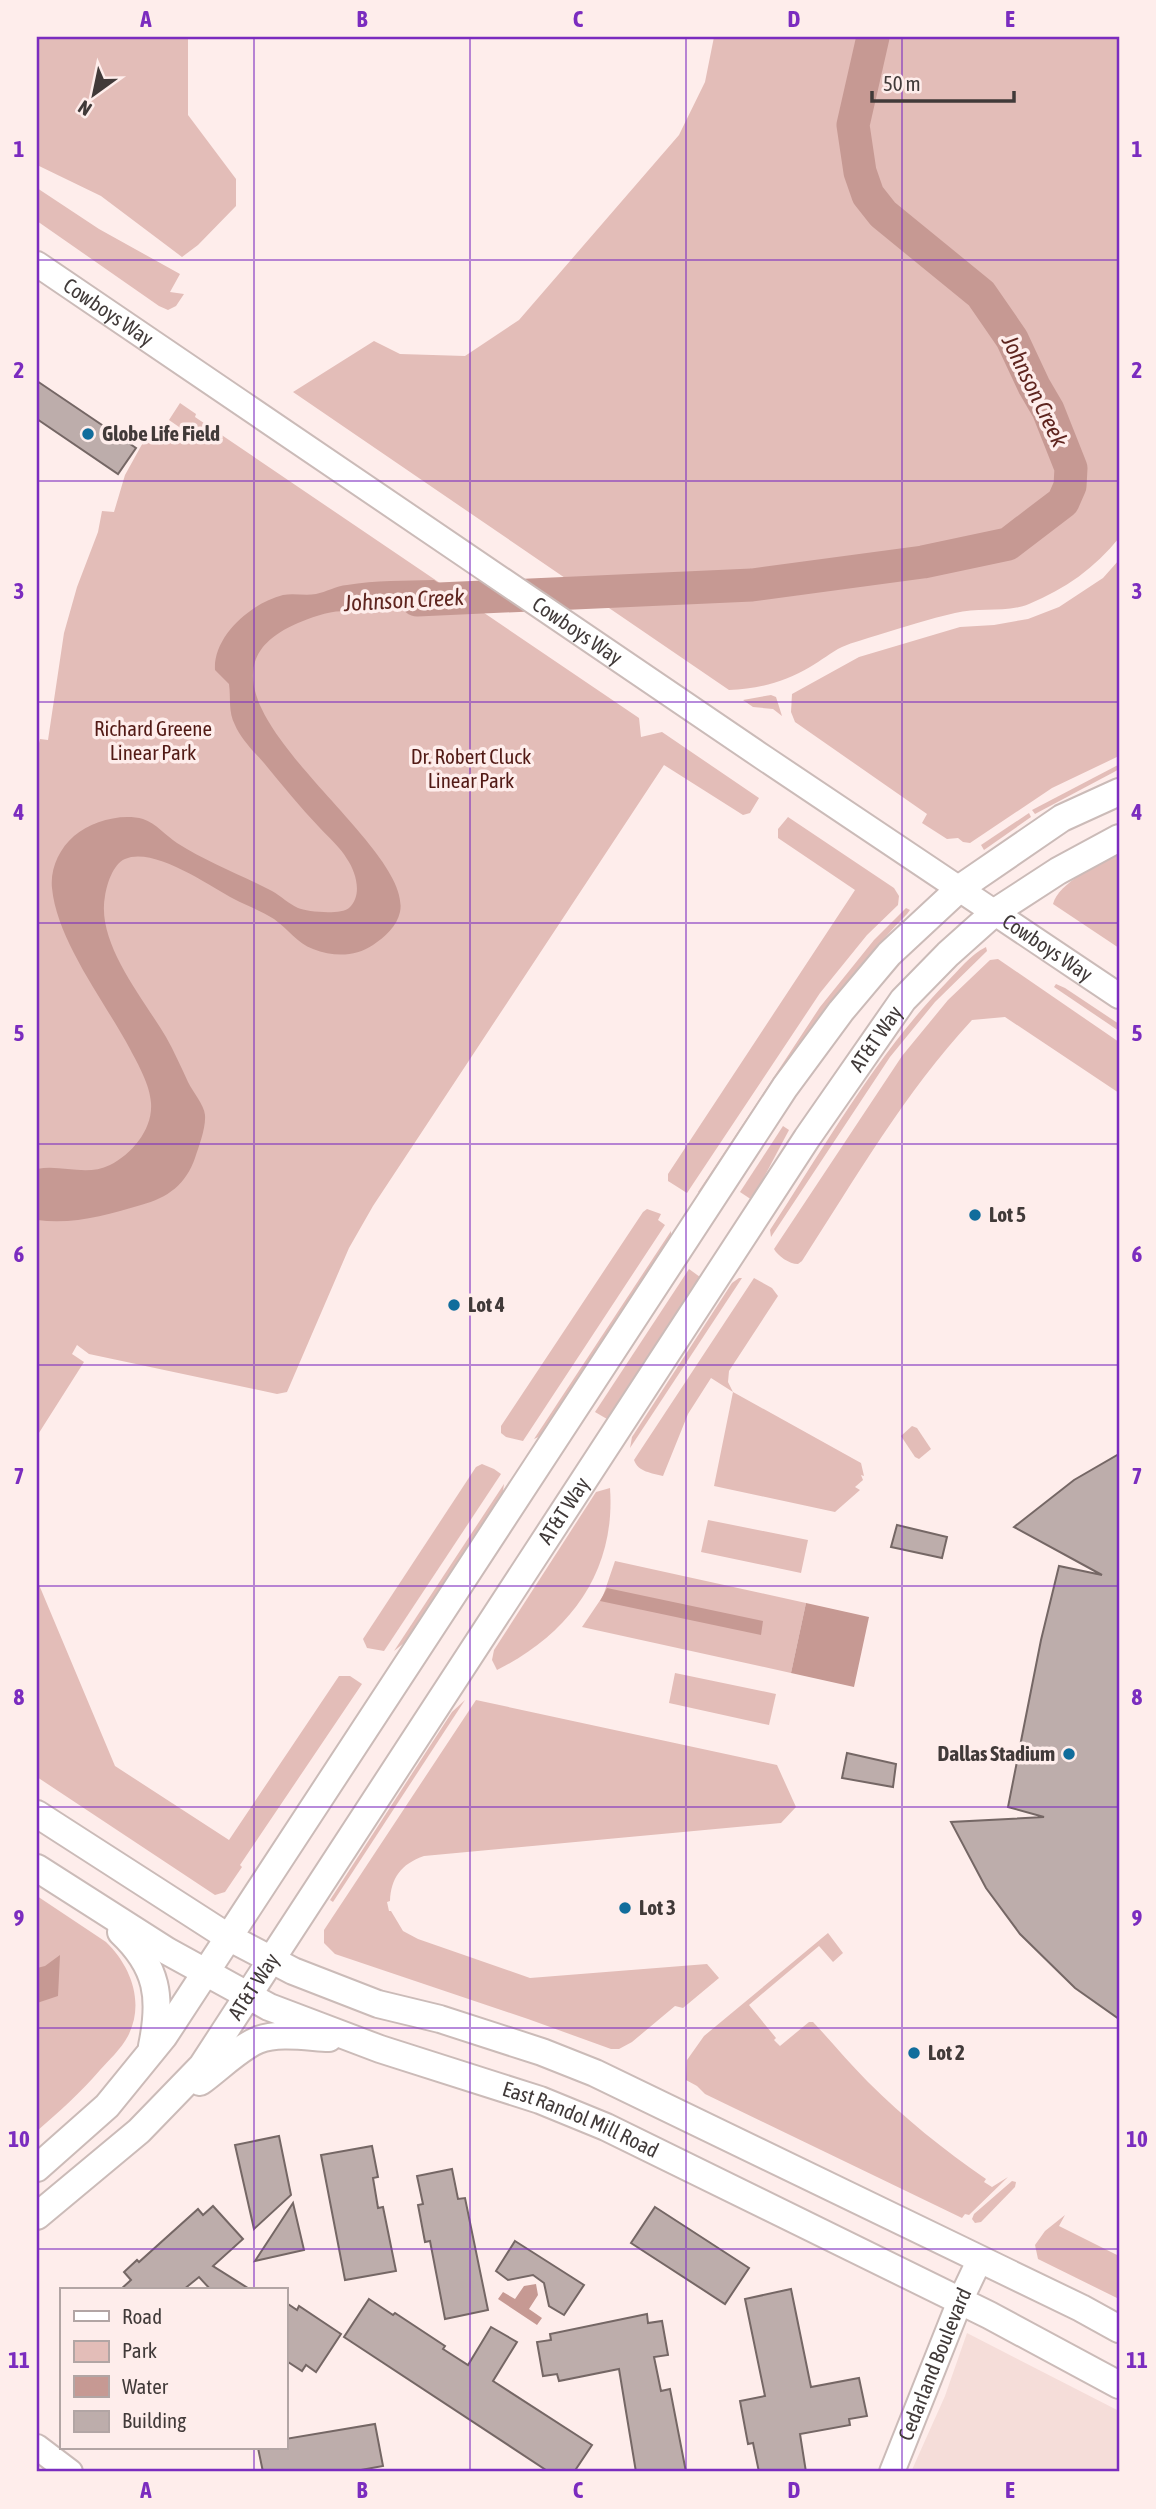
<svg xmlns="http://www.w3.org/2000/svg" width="1156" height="2509" font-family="'Asap Condensed',sans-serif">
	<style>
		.built { fill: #f5ddd9 }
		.green { fill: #e3bdb8 }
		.water { fill: #c69993 }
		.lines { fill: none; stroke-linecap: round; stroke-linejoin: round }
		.river { stroke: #c69993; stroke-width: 33 }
		.building { fill: #bdadab; stroke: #756765; stroke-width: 2 }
		.tertiary-casing { stroke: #cbbbb8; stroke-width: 28 }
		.secondary-casing { stroke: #cbbbb8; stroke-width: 30 }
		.tertiary { stroke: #fff; stroke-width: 24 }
		.secondary { stroke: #fff; stroke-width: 26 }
		.grid { fill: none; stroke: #7b2cbf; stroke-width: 2; stroke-opacity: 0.55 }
		.poi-dot { fill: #116d9c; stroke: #feedeb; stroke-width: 2.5 }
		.labels { text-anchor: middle; stroke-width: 7; stroke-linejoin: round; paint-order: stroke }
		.street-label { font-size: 21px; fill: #413a39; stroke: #feedeb }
		.poi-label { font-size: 21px; font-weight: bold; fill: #413a39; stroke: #feedeb; text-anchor: start }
		.park-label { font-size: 21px; fill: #521a15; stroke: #feedeb }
		.water-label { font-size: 23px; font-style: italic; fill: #5f251f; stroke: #feedeb }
		.neatline { fill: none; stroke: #7b2cbf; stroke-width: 2.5 }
		.grid-label { font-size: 23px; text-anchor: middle; font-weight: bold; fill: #7b2cbf }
	</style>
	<rect width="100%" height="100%" fill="#feedeb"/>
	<path class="built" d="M967,2333L1119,2411V2472H911L945,2396Z"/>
	<g class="green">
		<path d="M37,37H188V115L236,179V206L198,245L182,257L101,196L37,165Z"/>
		<path d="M714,37H1119V538C1095,568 1065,589 1029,604C1007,613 979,607 955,613C929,619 904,627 878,635C866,639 853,642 842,647C831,652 821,661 810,667C785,682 758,689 729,690L293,392L374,341L400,354L465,356L519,320L679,135L705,82Z"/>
		<path d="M37,188L99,229L180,274L170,292L184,294L176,306L168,310L159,306L37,221Z"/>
		<path d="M180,403L196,414L195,417L639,718L641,737L662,732L759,798L750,813L743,815L664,765L373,1206L349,1248L287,1392L277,1394L89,1354L77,1345L72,1354L84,1362L37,1436V751L40,739L48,740L64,633L77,587L98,532L102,511L114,512L125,475L151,428L173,443L182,429L169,420Z"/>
		<path d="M1119,560V756L1052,788L970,843L963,842L958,838L947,839L922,823L927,814L795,722L791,712L792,694L859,657L960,627L994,625L1028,619L1059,607L1103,578Z"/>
		<path d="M771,695L776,697L782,716L773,709L753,707L743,700Z"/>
		<path d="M1118,765L1119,769L1114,772L1035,814L1032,810Z"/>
		<path d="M1029,813L1031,817L984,850L981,845Z"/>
		<path d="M788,817L894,888L899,896L898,905L867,935L820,993L687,1193L668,1181V1174L855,890L778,838V829Z"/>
		<path d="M1119,854V948L1053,904C1058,883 1100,863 1119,854Z"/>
		<path d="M906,908L910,910L907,914C826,997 766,1096 702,1192H698L820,1007L874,940Z"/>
		<path d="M986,947L987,951L935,1002L890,1057L771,1237L770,1230C825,1146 876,1055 946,983C958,971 970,955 986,947Z"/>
		<path d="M998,959L1119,1042V1093L1005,1017L972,1020C905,1092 855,1179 802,1261L798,1264C789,1264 778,1256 774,1249L902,1056L948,1000L990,960Z"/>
		<path d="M1056,984L1065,988L1119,1024V1031L1054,987Z"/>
		<path d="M783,1126L789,1130L752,1200L740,1192Z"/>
		<path d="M647,1209L661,1214L658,1220L665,1225L523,1441L506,1437L501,1433V1426L643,1212Z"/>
		<path d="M671,1231V1238L543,1435L534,1439Z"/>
		<path d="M689,1269L700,1277L607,1419L595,1412Z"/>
		<path d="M739,1278H742L630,1448L632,1437L732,1283Z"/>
		<path d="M754,1278L772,1288L778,1296L729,1371L728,1382L733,1392L861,1463L864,1476L861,1475L863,1480L855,1487L860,1490L835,1512L714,1486L733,1392L711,1378L688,1414L663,1476C652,1473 638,1472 634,1460Z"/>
		<path d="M912,1426L917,1428L931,1449L919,1459L915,1457L901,1436Z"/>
		<path d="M482,1464L494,1469L501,1474L384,1651L367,1648L363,1639L476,1467Z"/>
		<path d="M504,1484L502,1498L409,1639L394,1651Z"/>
		<path d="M610,1488C616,1572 569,1634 497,1670L492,1660L494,1650L596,1492Z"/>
		<path d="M708,1520L808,1540L801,1573L701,1552Z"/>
		<path d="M615,1561L806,1603L791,1673L582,1627L603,1596Z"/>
		<path d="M37,1580L115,1766L229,1840L339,1676H350L362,1684L240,1865L242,1867L225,1892L215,1895L37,1777Z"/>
		<path d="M675,1673L776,1694L769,1725L669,1703Z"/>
		<path d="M465,1700L333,1902L330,1900L452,1712Z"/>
		<path d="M476,1700L777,1765L796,1807L781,1823L424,1856C401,1864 391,1878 390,1901L387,1902L389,1911H391L403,1931L418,1939L530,1978L707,1964L719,1978L683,2008L675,2006L632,2042L619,2049H611L528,2019L335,1954L324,1943V1930Z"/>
		<path d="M37,1896L106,1942C131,1966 145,2003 128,2036C121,2049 109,2060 100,2070C81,2092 59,2112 37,2131Z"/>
		<path d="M828,1933L843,1953L833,1962L819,1946L749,2005L776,2038L774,2040L780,2046L809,2022H813C832,2042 849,2063 868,2082C904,2118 944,2150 986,2179L984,2182L992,2187L1008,2177L969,2215L965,2214L962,2218L705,2094L697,2086L686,2080L687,2060L704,2036Z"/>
		<path d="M1012,2181L1016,2182L1015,2187L981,2222L975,2223L972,2219L974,2214Z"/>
		<path d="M1065,2215L1059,2226L1119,2256V2299L1038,2259L1035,2245L1045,2231Z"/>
	</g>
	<g class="water">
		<path d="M434,580L470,604L352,613C338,607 312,617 298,623C150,686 415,838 400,912C397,926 385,937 373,945C355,957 334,957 313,949C297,943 288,929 274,919C262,911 247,906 234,899C210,886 153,846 125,859C113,864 107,884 105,896C96,943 143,998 166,1037C174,1051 181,1067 188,1082C193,1092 204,1105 205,1115C206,1128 199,1146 195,1158C186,1184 168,1198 141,1205C107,1215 73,1225 37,1220V1169C61,1164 86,1177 110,1165C132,1154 153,1129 151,1103C150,1085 138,1064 130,1049C105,1002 57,941 52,888C50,869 59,849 74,836C91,822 120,813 143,819C156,823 166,836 177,843C207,862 241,875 272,891C281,896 289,904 298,908C307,912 341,915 349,908C363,895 356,872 347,859C340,847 328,837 319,827C300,807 282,785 264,763C254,752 241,739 235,725C228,712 231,698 229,684L215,670C213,636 251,603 283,595C294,593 305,596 316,594C326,592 336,586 347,585C375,580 406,581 434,580Z"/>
		<path d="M607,1588L763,1621L761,1635L600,1601Z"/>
		<path d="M806,1603L869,1617L854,1687L791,1673Z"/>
		<path d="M60,1955L58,1996L37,2003V1968L45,1966Z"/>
		<path d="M536,2284L538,2295L529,2309L542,2318L537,2325L498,2299L503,2292L515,2299L524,2286Z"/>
	</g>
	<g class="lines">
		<path class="river" d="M417,600L752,585L923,562L1008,544L1063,502L1070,486L1071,468L1048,410L1034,386L1012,339L981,294L883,214L868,195L860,172L853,125L873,37"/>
	</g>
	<g class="building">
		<path d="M37,381L136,448L118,474L37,419Z"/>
		<path d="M1119,1454V2019L1075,1988L1020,1934L986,1888L951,1822L1044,1817L1008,1807L1041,1640L1059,1566L1102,1575L1014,1527L1074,1480Z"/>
		<path d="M897,1525L947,1537L942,1558L891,1547Z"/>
		<path d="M847,1753L896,1764L893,1787L842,1778Z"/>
		<path d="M279,2136L291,2195L254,2229L235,2145Z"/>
		<path d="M372,2146L378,2177L373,2178L378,2208L383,2207L396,2271L345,2280L321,2155Z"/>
		<path d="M452,2169L458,2199L465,2198L488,2310L445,2319L430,2241L425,2242L418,2205L423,2204L417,2176Z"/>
		<path d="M293,2203L304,2250L255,2261Z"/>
		<path d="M213,2206L243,2239L213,2266L251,2290H211L199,2277L183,2290H120L131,2280L124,2272L137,2260L139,2262L198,2209L203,2215Z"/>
		<path d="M655,2207L749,2268L725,2304L631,2243Z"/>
		<path d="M515,2241L584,2285L564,2315L549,2306L544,2283L533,2275L508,2280L496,2271Z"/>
		<path d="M791,2289L811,2387L859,2378L867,2416L849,2419L850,2425L800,2434L806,2472H759L753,2443L748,2444L740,2401L765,2396L745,2299Z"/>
		<path d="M369,2299L393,2315L395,2313L445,2346L443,2349L468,2365L491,2327L517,2342L493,2381L592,2445L574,2472H549L344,2337Z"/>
		<path d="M285,2302L297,2310L299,2306L341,2334L316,2372L306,2365L302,2371L285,2360Z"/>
		<path d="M647,2314L648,2323L662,2321L668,2355L654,2357L661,2391L670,2389L686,2472H636L619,2369L559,2381L557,2374L543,2376L537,2342L551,2340L550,2334Z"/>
		<path d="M375,2424L383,2466L350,2472H263L258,2448H285V2439Z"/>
	</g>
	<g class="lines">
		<defs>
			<g id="tertiary">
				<path id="s1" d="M37,264L764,758L1119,996"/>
				<path d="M37,2447L70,2472"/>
				<path id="s2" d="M892,2472L960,2301L980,2259"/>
			</g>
			<g id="secondary">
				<path d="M37,1814L228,1937L293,1971L378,2004L440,2019L542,2052L595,2073L1081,2308L1119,2329"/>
				<path id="s3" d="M37,1868L167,1951L269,2007L380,2049L540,2100L606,2127L989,2315L1119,2385"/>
				<path d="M121,1932C158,1967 162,1998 152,2046"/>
				<path d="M200,2082C217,2070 240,2047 258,2040C278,2032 307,2037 329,2038"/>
				<path d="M37,2168L107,2106L164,2036L785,1087L841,1011L889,954L960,888L1062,818L1119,792"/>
				<path id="s4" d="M37,2216L139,2131L202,2066L807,1138L903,1000L948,954L995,912L1058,871L1119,838"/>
			</g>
		</defs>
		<use href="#tertiary" class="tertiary-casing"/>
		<use href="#secondary" class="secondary-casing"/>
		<use href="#tertiary" class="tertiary"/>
		<use href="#secondary" class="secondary"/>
	</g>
	<path class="grid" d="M254,37V2290M470,37V2472M686,37V2472M902,37V2472M37,260H1119M37,481H1119M37,702H1119M37,923H1119M37,1144H1119M37,1365H1119M37,1586H1119M37,1807H1119M37,2028H1119M37,2249H1119M254,2448V2472"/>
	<g class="poi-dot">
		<circle cx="88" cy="434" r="7"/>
		<circle cx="975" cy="1215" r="7"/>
		<circle cx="454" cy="1305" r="7"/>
		<circle cx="1069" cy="1754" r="7"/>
		<circle cx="625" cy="1908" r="7"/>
		<circle cx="914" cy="2053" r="7"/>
	</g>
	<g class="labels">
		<g class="street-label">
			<text dy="7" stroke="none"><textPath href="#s1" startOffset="86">Cowboys Way</textPath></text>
			<text dy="7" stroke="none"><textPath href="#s1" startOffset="653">Cowboys Way</textPath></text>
			<text dy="7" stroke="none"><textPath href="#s1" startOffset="1220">Cowboys Way</textPath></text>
			<text dy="7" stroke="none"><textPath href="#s4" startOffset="1452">AT&amp;T Way</textPath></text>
			<text dy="7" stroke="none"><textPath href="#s4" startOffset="886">AT&amp;T Way</textPath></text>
			<text dy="7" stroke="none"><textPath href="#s4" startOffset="318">AT&amp;T Way</textPath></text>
			<text dy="7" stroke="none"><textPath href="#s3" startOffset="602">East Randol Mill Road</textPath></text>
			<text dy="7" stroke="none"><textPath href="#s2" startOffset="116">Cedarland Boulevard</textPath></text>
		</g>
		<g class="poi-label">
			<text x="102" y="441">Globe Life Field</text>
			<text x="989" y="1222">Lot 5</text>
			<text x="468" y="1312">Lot 4</text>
			<text x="1055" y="1761" text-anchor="end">Dallas Stadium</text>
			<text x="639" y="1915">Lot 3</text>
			<text x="928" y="2060">Lot 2</text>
		</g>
		<g class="park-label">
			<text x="153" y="736">Richard Greene<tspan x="153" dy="24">Linear Park</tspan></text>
			<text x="471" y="764">Dr. Robert Cluck<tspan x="471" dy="24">Linear Park</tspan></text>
		</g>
		<g class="water-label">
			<text transform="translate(1035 391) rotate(64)" y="8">Johnson Creek</text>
			<text transform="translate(404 600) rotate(-3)" y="8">Johnson Creek</text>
		</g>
	</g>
	<rect width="1156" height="2509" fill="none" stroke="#feedeb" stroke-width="77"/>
	<rect x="60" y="2288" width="228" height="161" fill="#feedeb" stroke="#b2a5a4" stroke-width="2"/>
	<rect x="74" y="2311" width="35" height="10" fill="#ffffff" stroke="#b2a5a4" stroke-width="2"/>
	<text x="122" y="2324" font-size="21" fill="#413a39">Road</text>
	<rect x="74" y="2341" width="35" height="21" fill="#e3bdb8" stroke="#b2a5a4" stroke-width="2"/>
	<text x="122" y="2358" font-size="21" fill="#413a39">Park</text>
	<rect x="74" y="2376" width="35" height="21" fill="#c69993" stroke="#b2a5a4" stroke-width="2"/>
	<text x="122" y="2394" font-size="21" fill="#413a39">Water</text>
	<rect x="74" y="2411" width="35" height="21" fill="#bdadab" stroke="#b2a5a4" stroke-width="2"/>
	<text x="122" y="2428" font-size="21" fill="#413a39">Building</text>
	<g transform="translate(94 94) rotate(213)" stroke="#feedeb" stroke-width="5" paint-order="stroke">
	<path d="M0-5L12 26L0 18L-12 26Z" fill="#413a39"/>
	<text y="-10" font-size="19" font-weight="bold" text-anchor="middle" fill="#413a39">N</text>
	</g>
	<path d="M872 91v10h142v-10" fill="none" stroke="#413a39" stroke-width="3.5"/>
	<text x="883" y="91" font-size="21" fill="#413a39" stroke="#feedeb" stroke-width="5" paint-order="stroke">50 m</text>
	<rect x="38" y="38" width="1080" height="2432" class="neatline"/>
	<g class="grid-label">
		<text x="146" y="27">A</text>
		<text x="362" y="27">B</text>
		<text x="578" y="27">C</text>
		<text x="794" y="27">D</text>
		<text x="1010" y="27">E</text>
		<text x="19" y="157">1</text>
		<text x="1137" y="157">1</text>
		<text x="19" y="378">2</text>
		<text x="1137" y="378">2</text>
		<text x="19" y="599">3</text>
		<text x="1137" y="599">3</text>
		<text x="19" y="820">4</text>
		<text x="1137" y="820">4</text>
		<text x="19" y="1041">5</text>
		<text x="1137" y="1041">5</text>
		<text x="19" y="1262">6</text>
		<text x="1137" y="1262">6</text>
		<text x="19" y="1484">7</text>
		<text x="1137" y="1484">7</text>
		<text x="19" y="1705">8</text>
		<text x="1137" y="1705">8</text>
		<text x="19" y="1926">9</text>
		<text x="1137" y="1926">9</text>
		<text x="19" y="2147">10</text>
		<text x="1137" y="2147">10</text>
		<text x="19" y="2368">11</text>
		<text x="1137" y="2368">11</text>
		<text x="146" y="2498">A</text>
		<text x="362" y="2498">B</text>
		<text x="578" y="2498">C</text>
		<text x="794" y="2498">D</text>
		<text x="1010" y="2498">E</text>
	</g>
</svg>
